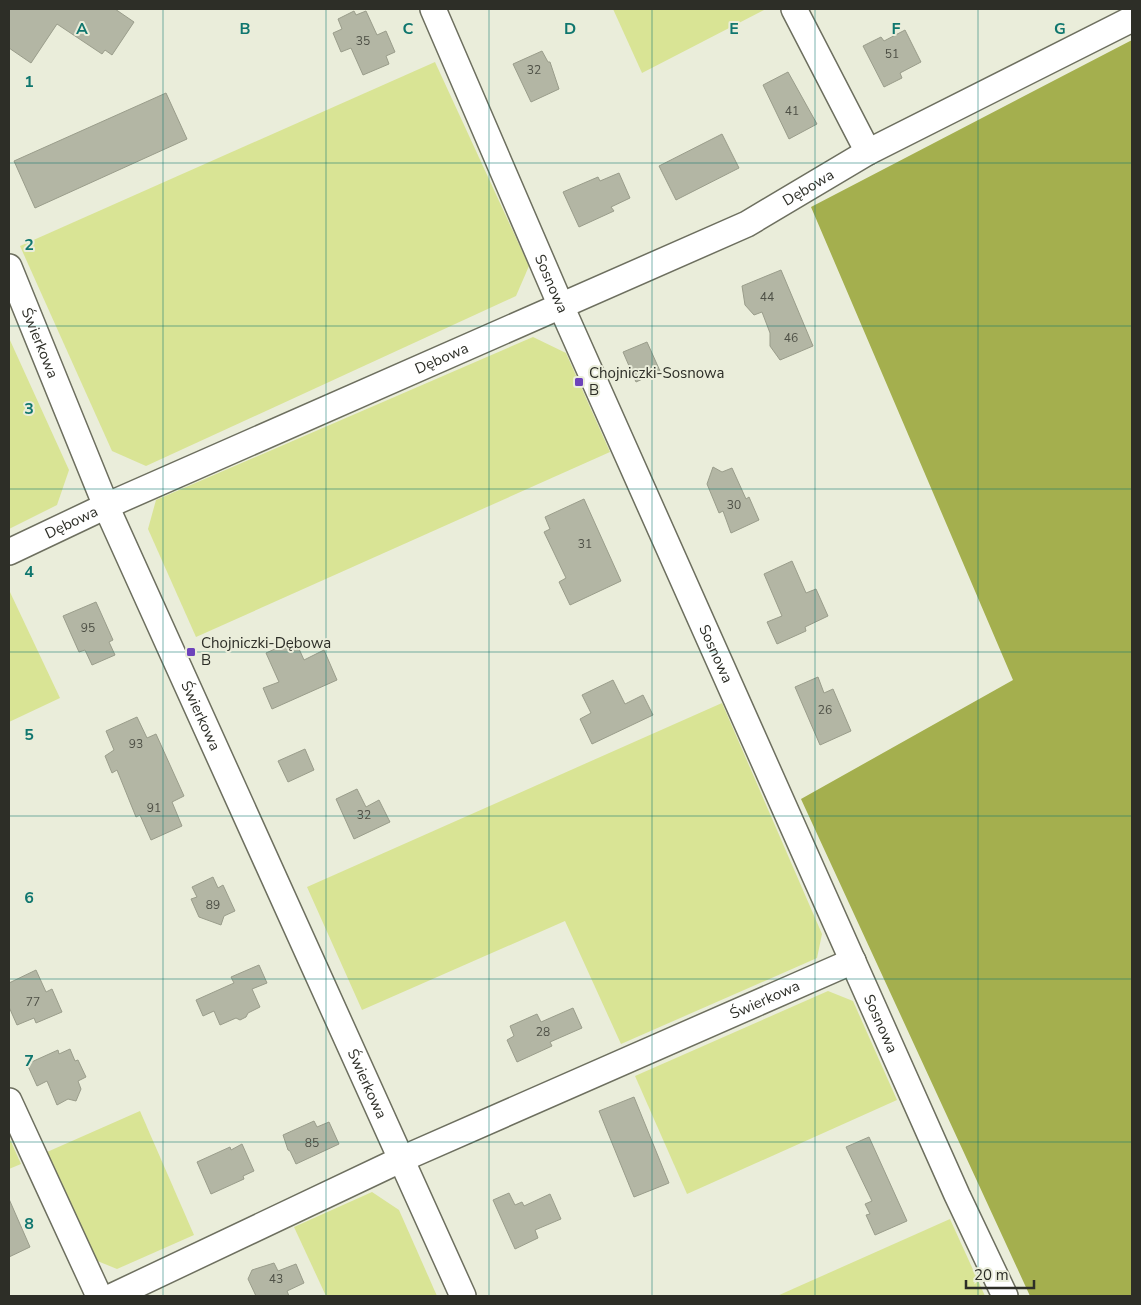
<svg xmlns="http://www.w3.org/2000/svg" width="1141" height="1305" font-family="'Nunito Sans',sans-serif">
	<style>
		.green { fill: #d9e495 }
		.forest { fill: #a4af4e }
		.building { fill: #b3b6a4; stroke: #9a9d8b }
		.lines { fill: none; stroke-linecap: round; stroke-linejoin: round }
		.minor-casing { stroke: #6d6f5f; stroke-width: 28 }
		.minor { stroke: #fff; stroke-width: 25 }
		.grid { fill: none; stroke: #0f766e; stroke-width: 1; stroke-opacity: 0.55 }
		.poi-dot { fill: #6d43bb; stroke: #eaedda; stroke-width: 2 }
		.labels { text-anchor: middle; stroke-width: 4; stroke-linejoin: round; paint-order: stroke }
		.number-label { font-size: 12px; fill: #4e5046 }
		.street-label { font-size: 15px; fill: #2d2e27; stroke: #eaedda }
		.poi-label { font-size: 15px; fill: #2d2e27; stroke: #eaedda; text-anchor: start }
		.grid-label { font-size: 16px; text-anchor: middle; font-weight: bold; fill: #0f766e; stroke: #eaedda; stroke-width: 4; stroke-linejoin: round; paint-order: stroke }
	</style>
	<rect width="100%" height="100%" fill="#eaedda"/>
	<g class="green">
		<path d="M613,9H766L642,73Z"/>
		<path d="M435,62L529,266L516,296L146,466L112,451L20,246Z"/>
		<path d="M533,337L566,353L610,452L196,637L148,529L156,500Z"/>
		<path d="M9,338L69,470L57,505L9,529Z"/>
		<path d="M9,590L60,698L9,722Z"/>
		<path d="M722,703L822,934L817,958L621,1044L565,921L362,1010L307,887Z"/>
		<path d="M828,991L853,1001L897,1100L687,1194L635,1076Z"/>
		<path d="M140,1111L194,1235L117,1269L95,1260L47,1152Z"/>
		<path d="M9,1137L21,1164L9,1169Z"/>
		<path d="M372,1192L399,1210L437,1296H326L294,1227Z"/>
		<path d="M950,1219L985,1296H777Z"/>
	</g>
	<path class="forest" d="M1132,40V1296H1030L801,799L1013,680L811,207Z"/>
	<g class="building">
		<path d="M9,9H115L134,22L112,55L105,50L102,54L57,24L31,63L9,48Z"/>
		<path d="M354,11L356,15L366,11L377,35L386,31L395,52L386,56L389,64L363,75L351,48L341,52L333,33L342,29L338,19Z"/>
		<path d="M905,30L921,62L900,73L902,78L884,87L863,46L881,37L884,41Z"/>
		<path d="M542,51L548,62H550L559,89L531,102L513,64Z"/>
		<path d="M788,72L817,124L789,139L763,85Z"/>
		<path d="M166,93L187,139L35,208L14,161Z"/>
		<path d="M722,134L739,168L676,200L659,166Z"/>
		<path d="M619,173L630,198L611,207L614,211L579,227L563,192L598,177L600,181Z"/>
		<path d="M781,270L813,346L780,360L770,346V333L762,312L754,315L745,305L742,286Z"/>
		<path d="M647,342L660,371L636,382L623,352Z"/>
		<path d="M713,467L722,472L732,468L746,499L749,497L759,520L731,533L723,511L719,513L707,484Z"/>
		<path d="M584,499L621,581L570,605L559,582L566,578L544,532L550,529L545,517Z"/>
		<path d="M792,561L806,593L816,589L828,616L805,627L806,631L777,644L767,622L782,616L764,574Z"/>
		<path d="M96,602L113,640L109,642L115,655L92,665L85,650L79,652L63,616Z"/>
		<path d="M295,640L304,660L324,650L337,680L272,709L263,688L279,682L266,653Z"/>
		<path d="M818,677L824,693L833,689L851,731L820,745L795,687Z"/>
		<path d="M613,680L625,704L643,695L653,715L592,744L580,719L591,713L582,695Z"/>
		<path d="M137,717L147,738L156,734L184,796L172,802L182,826L151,840L140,815L136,817L117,770L112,773L105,756L114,750L106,731Z"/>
		<path d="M305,749L314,770L288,782L278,761Z"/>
		<path d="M357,789L366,807L379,800L390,822L354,839L336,799Z"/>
		<path d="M213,877L218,888L223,885L235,911L224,916L221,925L199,917L191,899L197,897L192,887Z"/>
		<path d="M259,965L267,983L252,989L260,1007L248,1013L246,1017L240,1020L236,1018L220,1025L214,1011L203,1016L196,1000L234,983L231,977Z"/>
		<path d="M36,970L46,992L52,989L62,1012L36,1023L34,1018L17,1025L9,1007V983Z"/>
		<path d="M573,1008L582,1028L550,1042L552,1046L517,1062L507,1040L514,1036L510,1026L537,1014L541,1022Z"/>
		<path d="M70,1049L75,1061L78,1060L86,1077L78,1081L81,1089L76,1101L68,1099L57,1105L47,1081L37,1086L27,1064L58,1050L59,1054Z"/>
		<path d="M634,1097L669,1183L634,1197L599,1111Z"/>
		<path d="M314,1121L317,1127L329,1122L339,1144L296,1164L290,1151L288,1150L283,1135Z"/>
		<path d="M869,1137L907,1221L875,1235L866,1215L870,1214L865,1204L872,1201L846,1147Z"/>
		<path d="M242,1144L254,1171L243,1176L244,1179L211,1194L197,1162L230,1147L231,1150Z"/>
		<path d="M509,1193L515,1205L522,1202L524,1206L550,1194L561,1219L535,1230L538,1238L515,1249L493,1200Z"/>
		<path d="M9,1199L30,1247L9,1257Z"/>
		<path d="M274,1263L278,1271L296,1264L304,1283L287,1291L289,1296H256L248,1279L252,1270Z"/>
	</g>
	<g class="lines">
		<defs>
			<g id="minor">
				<path id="s1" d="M433,9L561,306L957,1195L1005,1296"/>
				<path d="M794,9L868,152"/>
				<path id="s2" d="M9,267L106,506L463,1296"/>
				<path id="s3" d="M9,552L106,506L747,224L868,152L1132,19"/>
				<path d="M9,1101L99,1296"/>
				<path id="s4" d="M113,1296L402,1159L853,961"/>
			</g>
		</defs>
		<use href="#minor" class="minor-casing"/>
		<use href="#minor" class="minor"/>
	</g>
	<path class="grid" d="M163,9V1296M326,9V1296M489,9V1296M652,9V1296M815,9V1296M978,9V1296M9,163H1132M9,326H1132M9,489H1132M9,652H1132M9,816H1132M9,979H1132M9,1142H1132"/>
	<g class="poi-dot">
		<rect x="574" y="377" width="10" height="10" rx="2.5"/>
		<rect x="186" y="647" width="10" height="10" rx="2.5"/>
	</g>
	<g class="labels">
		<g class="number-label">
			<text x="363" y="45">35</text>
			<text x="892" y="58">51</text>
			<text x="534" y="74">32</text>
			<text x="792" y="115">41</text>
			<text x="767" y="301">44</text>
			<text x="791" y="342">46</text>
			<text x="734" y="509">30</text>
			<text x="585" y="548">31</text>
			<text x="88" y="632">95</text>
			<text x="825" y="714">26</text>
			<text x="136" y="748">93</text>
			<text x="154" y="812">91</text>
			<text x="364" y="819">32</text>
			<text x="213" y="909">89</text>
			<text x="33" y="1006">77</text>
			<text x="543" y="1036">28</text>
			<text x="312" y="1147">85</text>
			<text x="276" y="1283">43</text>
		</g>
		<g class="street-label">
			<text dy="5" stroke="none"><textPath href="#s3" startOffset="879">Dębowa</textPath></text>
			<text dy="5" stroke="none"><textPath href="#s1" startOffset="299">Sosnowa</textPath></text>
			<text dy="5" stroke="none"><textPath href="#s2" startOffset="82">Świerkowa</textPath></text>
			<text dy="5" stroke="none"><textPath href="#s3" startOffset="474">Dębowa</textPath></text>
			<text dy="5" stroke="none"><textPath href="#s3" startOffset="69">Dębowa</textPath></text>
			<text dy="5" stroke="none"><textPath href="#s1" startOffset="704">Sosnowa</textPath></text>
			<text dy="5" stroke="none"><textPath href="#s2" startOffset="488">Świerkowa</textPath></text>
			<text dy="5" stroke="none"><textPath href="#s4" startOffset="716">Świerkowa</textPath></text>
			<text dy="5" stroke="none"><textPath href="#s1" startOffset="1109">Sosnowa</textPath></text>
			<text dy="5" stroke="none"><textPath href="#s2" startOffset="892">Świerkowa</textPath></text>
		</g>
		<g class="poi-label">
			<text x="589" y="378">Chojniczki-Sosnowa<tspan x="589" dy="17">B</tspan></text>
			<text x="201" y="648">Chojniczki-Dębowa<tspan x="201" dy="17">B</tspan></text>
		</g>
	</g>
	<g class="grid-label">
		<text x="82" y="34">A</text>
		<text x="245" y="34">B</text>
		<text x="408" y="34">C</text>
		<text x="570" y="34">D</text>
		<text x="734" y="34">E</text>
		<text x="896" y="34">F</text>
		<text x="1060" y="34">G</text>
		<text x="29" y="87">1</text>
		<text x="29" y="250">2</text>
		<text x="29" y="414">3</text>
		<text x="29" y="577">4</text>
		<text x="29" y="740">5</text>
		<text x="29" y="903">6</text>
		<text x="29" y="1066">7</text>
		<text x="29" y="1229">8</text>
	</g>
	<rect width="1141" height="1305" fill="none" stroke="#2d2e27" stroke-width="20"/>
	<path d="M966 1280v8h68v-8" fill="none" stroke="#2d2e27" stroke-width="2.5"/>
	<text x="974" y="1280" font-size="15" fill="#2d2e27" stroke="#eaedda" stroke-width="4" paint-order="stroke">20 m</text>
</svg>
